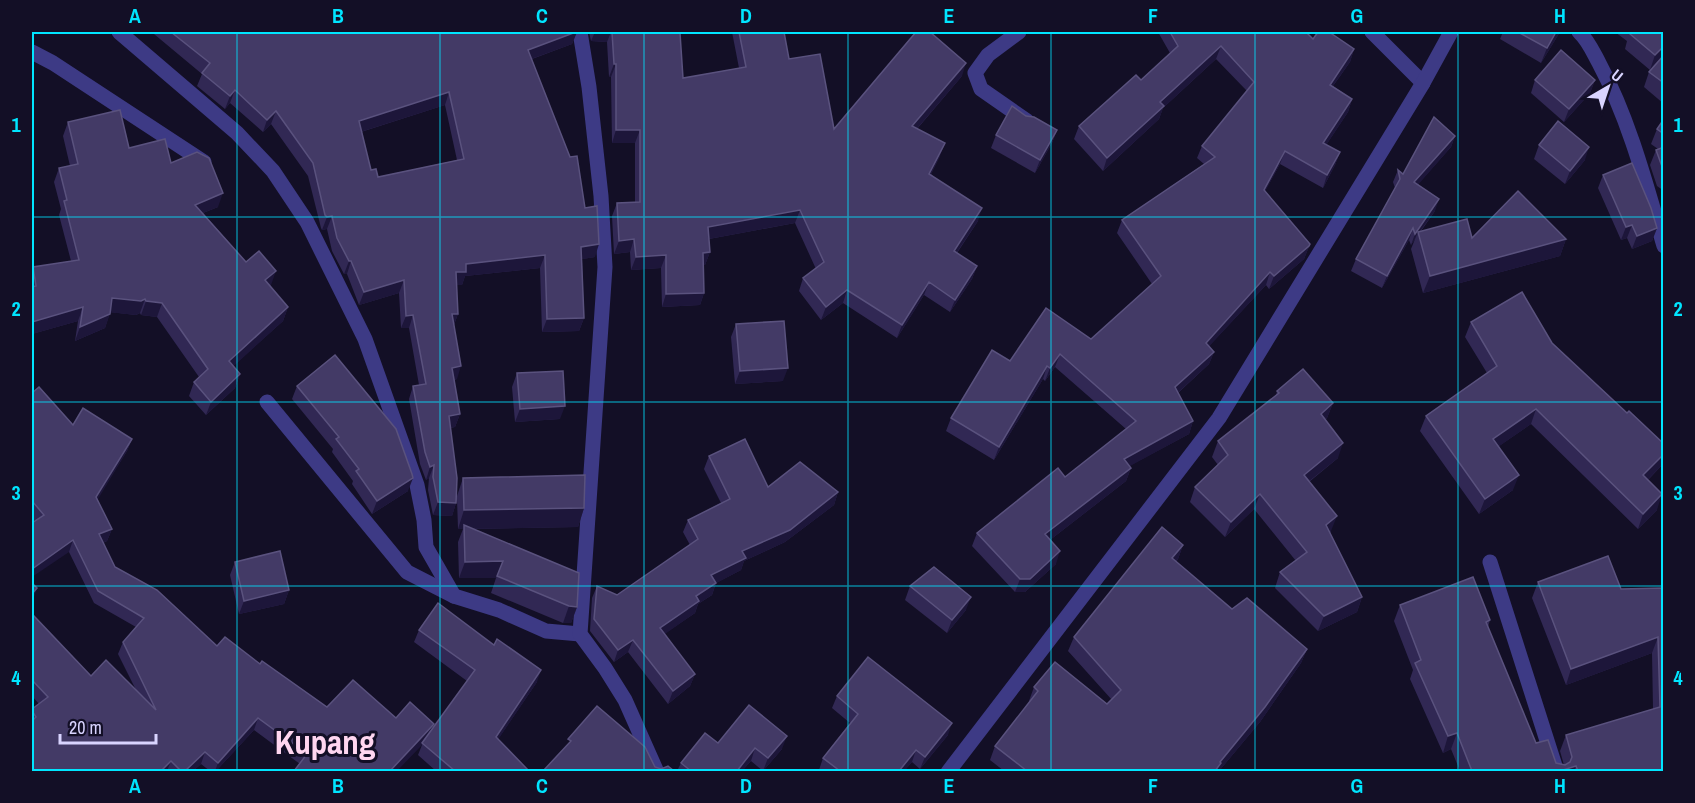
<svg xmlns="http://www.w3.org/2000/svg" width="1695" height="803" font-family="'Archivo Narrow',sans-serif">
	<style>
		.lines { fill: none; stroke-linecap: round; stroke-linejoin: round }
		.minor { stroke: #3d3a85; stroke-width: 15 }
		.wall { fill: #312854; fill-rule: evenodd }
		.shaded-wall { fill: #1d163a }
		.building { fill: #433a66; stroke: #5a527e; stroke-width: 1.5; fill-rule: evenodd }
		.grid { fill: none; stroke: #00e5ff; stroke-width: 1.5; stroke-opacity: 0.55 }
		.labels { text-anchor: middle; stroke-width: 6; stroke-linejoin: round; paint-order: stroke }
		.town-label { font-size: 33px; font-weight: bold; fill: #ffd6f0; stroke: #130f26 }
		.neatline { fill: none; stroke: #00e5ff; stroke-width: 2 }
		.grid-label { font-size: 20px; text-anchor: middle; font-weight: bold; fill: #00e5ff }
	</style>
	<rect width="100%" height="100%" fill="#130f26"/>
	<g class="lines">
		<g class="minor">
			<path d="M119,32L237,133L273,171L307,222L365,339L417,485L424,520L426,547L454,596L499,610L546,631L580,634"/>
			<path d="M580,32L589,87L601,196L605,267L580,634L605,668L625,700L657,772"/>
			<path d="M1019,32L988,55L975,73L981,89L1027,121"/>
			<path d="M1372,32L1423,83"/>
			<path d="M1579,32C1588,40 1593,52 1599,63C1629,119 1646,184 1664,246"/>
			<path d="M32,52L53,63L204,162"/>
			<path d="M267,402L407,572L454,596"/>
			<path d="M1490,562L1557,772"/>
			<path d="M948,772L1219,418L1423,83L1451,32"/>
		</g>
	</g>
	<g class="wall">
		<path d="M155,32H577L572,44L532,59L585,208L595,257L582,259L584,318L579,331L542,332L540,268L465,276L462,285H456L458,314L454,325L457,379L454,380L460,414L455,427L450,428L457,496L463,478L584,508L578,527L473,529L577,607L571,623H563L491,593L496,578H459L458,542L463,529H458L457,499L456,503L452,516L433,515L428,490L429,478L426,480L420,464L409,399L413,386L419,385L409,328H401L399,293L359,305L347,274H344L332,251L327,229L322,230L321,228L308,176L271,124L263,132L230,103L225,109L197,86L202,74L154,34ZM445,105L457,160L378,177L371,170L361,132Z"/>
		<path d="M589,32H672L683,78L739,68L732,32H784L789,59L834,129L962,76L917,129L940,156L931,174L978,221L957,253L977,266L972,279L950,312L924,295L897,338L843,303L821,320L799,291L803,278L816,269L795,223L709,239L710,252L705,265H704V293L700,305L662,307L661,268L631,270L630,252L614,254L612,216L617,203L635,202V143H612L611,77H609L607,42L591,41Z"/>
		<path d="M1158,32H1306L1313,39L1354,49L1350,62L1333,86L1352,99L1348,112L1326,145L1340,152L1335,165L1323,188L1280,164L1265,191L1310,244L1304,259L1269,289L1266,285L1209,346L1214,352L1209,364L1178,393L1193,421L1189,434L1129,466L1131,468L1126,481L1050,540L1056,564L1025,592H1015L972,546L977,533L1065,477L1126,429L1055,367L1045,381L1043,379L994,460L946,431L951,418L1010,361L1091,339L1152,284L1117,233L1122,220L1204,164L1197,158L1202,146L1247,91L1216,59L1163,108L1159,119L1103,171L1074,139L1079,126L1141,80L1170,53Z"/>
		<path d="M1503,32H1560L1541,63L1500,39Z"/>
		<path d="M1615,32H1664V54L1650,70L1625,49L1627,41Z"/>
		<path d="M1664,55V104L1644,87L1649,72Z"/>
		<path d="M1535,80H1595L1590,93L1564,122L1531,93Z"/>
		<path d="M1026,116L1057,130L1052,143L1035,173L991,148L996,135Z"/>
		<path d="M1664,119V191L1657,186L1650,165L1656,150L1658,149L1651,144L1657,129Z"/>
		<path d="M68,122L129,148L171,163L218,207L203,213L246,262L271,285L269,286L288,307L283,321L233,366L240,374L235,388L206,415L189,396L194,382L199,377L157,317L141,315L140,313L136,315L110,312L105,328L75,341L78,321L32,334V270L33,267L71,261L59,215L61,209L54,182L59,168L70,166L63,136Z"/>
		<path d="M1455,136L1451,147L1418,184L1435,211L1421,231L1472,238L1566,239L1560,256L1423,293L1411,249L1415,239L1411,245L1409,240L1382,288L1351,271L1356,259L1395,188L1393,182L1398,170L1403,174Z"/>
		<path d="M1539,145L1585,160L1565,184L1534,159Z"/>
		<path d="M1603,175L1657,228L1652,241L1632,249L1627,238L1621,240L1598,188Z"/>
		<path d="M1471,322L1552,343L1627,413L1664,444L1663,464L1648,480L1657,510L1638,529L1531,424L1499,446L1513,490L1479,514L1420,431L1426,416L1487,373L1465,337Z"/>
		<path d="M736,324L783,381L735,384L731,337Z"/>
		<path d="M517,373L560,419L515,422L512,387Z"/>
		<path d="M297,386L408,491L372,514L352,484L353,481L332,452L333,449L292,399Z"/>
		<path d="M1277,391L1333,403L1327,418L1325,420L1338,458L1309,482L1331,531L1330,533L1362,597L1357,612L1318,631L1275,588L1280,572L1296,561L1254,509L1225,537L1190,502L1195,487L1218,465L1212,457L1218,441L1276,395Z"/>
		<path d="M32,393L73,425L132,439L127,451L97,499L112,529L107,541L103,543L115,567L217,646L260,664L327,707L396,718L433,729L467,681L414,642L419,630L537,682L498,739L529,771H436L418,755L422,745L300,764L254,730L216,771H210L201,764L193,771H32V709L39,704L32,696V614L91,676L136,690L118,654L123,642L136,627L94,603L69,552L32,518Z"/>
		<path d="M709,456L768,487L838,492L834,505L785,542L744,561L741,570L716,583L712,595L698,604L695,613L664,634L695,674L690,686L668,704L628,652L614,662L590,631L592,598L597,586L617,595L690,545L683,532L688,520L721,503L704,469Z"/>
		<path d="M1183,545L1178,559L1176,562L1232,609L1307,649L1301,663L1260,722L1219,771H1004L990,760L995,746L1030,702L1029,701L1034,687L1107,704L1112,700L1068,651L1074,637Z"/>
		<path d="M235,562L289,590L284,604L239,614L230,575Z"/>
		<path d="M1538,582L1621,589L1664,588V771H1460L1451,749L1443,753L1410,679L1413,670L1394,621L1400,605L1490,620L1488,627L1536,743L1556,763L1564,765L1560,751L1566,735L1653,709L1652,653L1566,685L1532,598Z"/>
		<path d="M910,586L966,610L947,633L905,600Z"/>
		<path d="M837,696L948,735L920,769L912,762L904,771H820L819,770L823,758L850,723L832,708Z"/>
		<path d="M718,743L782,749L763,771L751,761L742,771H677L681,763Z"/>
	</g>
	<g class="shaded-wall">
		<path d="M577,32L572,44L523,62L528,50Z"/>
		<path d="M595,32H611L607,42L591,41Z"/>
		<path d="M1556,32H1560L1541,63L1547,48Z"/>
		<path d="M1221,46L1216,59L1163,108L1159,119L1103,171L1107,158L1160,102Z"/>
		<path d="M1664,46V54L1650,70L1655,55Z"/>
		<path d="M1354,49L1350,62L1325,97L1330,85Z"/>
		<path d="M966,63L962,76L908,139L912,126Z"/>
		<path d="M614,64H616L611,77H609Z"/>
		<path d="M1595,80L1590,93L1564,122L1569,109Z"/>
		<path d="M235,90L230,103L225,109L230,96Z"/>
		<path d="M449,92L445,105L354,134L359,121Z"/>
		<path d="M1352,99L1348,112L1319,156L1323,143Z"/>
		<path d="M276,111L271,124L263,132L267,120Z"/>
		<path d="M616,130H640L635,143H612Z"/>
		<path d="M1057,130L1052,143L1035,173L1040,160Z"/>
		<path d="M1455,136L1451,147L1410,194L1414,182Z"/>
		<path d="M945,143L940,156L925,186L929,174Z"/>
		<path d="M1589,147L1585,160L1565,184L1570,171Z"/>
		<path d="M1285,151L1280,164L1259,203L1264,190Z"/>
		<path d="M1340,152L1335,165L1323,188L1327,175Z"/>
		<path d="M223,193L218,207L190,218L195,205Z"/>
		<path d="M1439,199L1435,211L1418,234V232L1415,239L1411,245L1415,234Z"/>
		<path d="M982,208L978,221L949,264L954,251Z"/>
		<path d="M800,210L795,223L703,240L708,227Z"/>
		<path d="M332,216L327,229L322,230L327,217Z"/>
		<path d="M1632,225L1627,238L1621,240L1626,227Z"/>
		<path d="M1413,228L1409,240L1382,288L1387,276Z"/>
		<path d="M1657,228L1652,241L1632,249L1637,236Z"/>
		<path d="M634,239L630,252L614,254L619,241Z"/>
		<path d="M1566,239L1560,256L1423,293L1430,276Z"/>
		<path d="M599,244L595,257L577,260L581,247Z"/>
		<path d="M1310,244L1304,259L1269,289L1274,276Z"/>
		<path d="M710,252L705,265L699,266L703,253Z"/>
		<path d="M545,255L540,268L465,276L462,285H451L456,272L466,264Z"/>
		<path d="M666,255L661,268L631,270L636,257Z"/>
		<path d="M349,261H351L347,274H344Z"/>
		<path d="M977,266L972,279L950,312L955,300Z"/>
		<path d="M276,271L271,285L260,294L265,280Z"/>
		<path d="M1270,272L1266,285L1201,355L1206,343Z"/>
		<path d="M404,280L399,293L359,305L364,292Z"/>
		<path d="M929,282L924,295L897,338L902,325Z"/>
		<path d="M847,290L843,303L821,320L826,307Z"/>
		<path d="M704,293L700,305L662,307L666,294Z"/>
		<path d="M112,298L145,299L140,313L136,315L107,312Z"/>
		<path d="M146,301L162,303L157,317L141,315Z"/>
		<path d="M83,307L78,321L32,334V322Z"/>
		<path d="M288,307L283,321L224,375L229,361Z"/>
		<path d="M110,314L105,328L75,341L80,327Z"/>
		<path d="M452,314H458L453,327Z"/>
		<path d="M413,315L409,328H401L406,316Z"/>
		<path d="M584,318L579,331L542,332L547,319Z"/>
		<path d="M1214,352L1209,364L1170,400L1175,387Z"/>
		<path d="M1060,354L1055,367L1045,381L1050,368Z"/>
		<path d="M461,366L457,379L447,381L452,368Z"/>
		<path d="M1047,366L1043,379L994,460L999,447Z"/>
		<path d="M788,368L783,381L735,384L740,371Z"/>
		<path d="M240,374L235,388L206,415L211,402Z"/>
		<path d="M1333,403L1327,418L1315,429L1321,414Z"/>
		<path d="M565,406L560,419L515,422L520,409Z"/>
		<path d="M1536,409L1531,424L1488,454L1493,439Z"/>
		<path d="M460,414L455,427L444,429L449,416Z"/>
		<path d="M1193,421L1189,434L1119,472L1124,459Z"/>
		<path d="M132,439L127,451L92,509L96,497Z"/>
		<path d="M1343,443L1338,458L1298,490L1304,475Z"/>
		<path d="M1664,454L1663,464L1637,491L1643,475Z"/>
		<path d="M434,465L429,478L426,480L430,467Z"/>
		<path d="M1131,468L1126,481L1041,547L1045,534Z"/>
		<path d="M1519,475L1513,490L1479,514L1485,499Z"/>
		<path d="M413,478L408,491L372,514L377,501Z"/>
		<path d="M838,492L834,505L785,542L744,561L741,570L707,588L711,575L742,551Z"/>
		<path d="M1260,494L1254,509L1225,537L1231,522Z"/>
		<path d="M1662,494L1657,510L1638,529L1643,514Z"/>
		<path d="M438,502L456,503L452,516L433,515Z"/>
		<path d="M584,508L578,527L464,529V525L463,529H458L464,510Z"/>
		<path d="M1337,516L1331,531L1320,540L1326,525Z"/>
		<path d="M112,529L107,541L95,546L99,534Z"/>
		<path d="M73,540L69,552L32,577V569Z"/>
		<path d="M1183,545L1178,559L1166,572L1172,558Z"/>
		<path d="M1060,551L1056,564L1025,592H1015L1020,579Z"/>
		<path d="M503,561L496,578H459L465,562Z"/>
		<path d="M716,583L712,595L698,604L695,613L655,641L660,628L696,596Z"/>
		<path d="M37,588L33,600L32,602V594Z"/>
		<path d="M289,590L284,604L239,614L244,601Z"/>
		<path d="M971,597L966,610L947,633L952,620Z"/>
		<path d="M1362,597L1357,612L1318,631L1324,616Z"/>
		<path d="M569,606L577,607L571,623H563Z"/>
		<path d="M1658,637L1652,653L1566,685L1571,669Z"/>
		<path d="M633,640L628,652L614,662L618,650Z"/>
		<path d="M1307,649L1301,663L1260,722L1219,771H1215L1220,762Z"/>
		<path d="M541,670L537,682L491,750L496,737Z"/>
		<path d="M695,674L690,686L668,704L673,691Z"/>
		<path d="M258,718L254,730L216,771H215L218,763Z"/>
		<path d="M952,723L948,735L920,769L925,757Z"/>
		<path d="M434,724L430,736L422,743V745L397,771H390Z"/>
		<path d="M1457,733L1451,749L1443,753L1448,736Z"/>
		<path d="M787,736L782,749L763,771L768,758Z"/>
		<path d="M755,748L751,761L742,771H737Z"/>
		<path d="M916,750L912,762L904,771H899Z"/>
		<path d="M205,752L201,764L193,771H185Z"/>
		<path d="M171,761L167,771H161Z"/>
		<path d="M1576,766L1574,771H1560Z"/>
	</g>
	<g class="building">
		<path d="M171,32H576L528,50L570,157L577,156L585,208L597,206L599,244L581,247L584,318L547,319L545,255L466,264V272H456L458,314H452L461,366L452,368L460,414L449,416L457,478L456,503L438,502L433,477L434,465L430,467L425,452L413,386L426,384L413,315L406,316L404,280L364,292L351,261H349L337,238L332,216L327,217L325,215L313,163L276,111L267,120L235,90L230,96L202,73L210,63ZM449,92L464,159L378,177L376,169L371,170L359,121Z"/>
		<path d="M612,32H672V33H680L683,78L746,67L739,32H784L789,59L820,54L834,129L916,32H930L966,63L912,126L945,143L929,174L982,208L954,251L977,266L955,300L929,282L902,325L847,290L826,307L803,278L824,262L800,210L708,227L710,252L703,253L704,293L666,294V255L636,257L634,239L619,241L617,203L640,202V130H616V64H614Z"/>
		<path d="M1170,32H1306L1313,39L1318,32H1329L1354,49L1330,85L1352,99L1323,143L1340,152L1327,175L1285,151L1264,190L1310,244L1309,246L1274,276L1270,272L1206,343L1214,352L1175,387L1193,421L1124,459L1131,468L1045,534L1060,551L1030,579H1020L977,533L1058,468L1065,477L1136,421L1060,354L1050,368L1047,366L999,447L951,418L992,350L1010,361L1046,308L1091,339L1161,276L1122,220L1215,157L1202,146L1254,82L1221,46L1160,102L1164,106L1107,158L1079,126L1136,75L1141,80L1178,46Z"/>
		<path d="M1518,32H1556L1547,48Z"/>
		<path d="M1632,32H1664V46L1655,55L1630,34Z"/>
		<path d="M1561,50L1595,80L1569,109L1535,80Z"/>
		<path d="M1664,55V83L1649,72Z"/>
		<path d="M1012,106L1026,116L1034,117L1057,130L1040,160L996,135Z"/>
		<path d="M120,110L129,148L165,139L171,163L197,152L209,158L223,193L195,205L246,262L259,251L276,271L265,280L288,307L229,361L240,374L211,402L194,382L208,369L162,303L146,301L145,299L141,301L112,298L110,314L80,327L83,307L32,322V287L36,286L33,267L79,260L64,201L67,200L59,168L78,164L68,122Z"/>
		<path d="M1434,117L1455,136L1414,182L1439,199L1415,234L1413,228L1387,276L1356,259L1400,179L1398,170L1403,174Z"/>
		<path d="M1664,119V134L1657,129Z"/>
		<path d="M1558,121L1589,147L1570,171L1539,145Z"/>
		<path d="M1664,147V172L1656,150Z"/>
		<path d="M1632,163L1651,208L1657,228L1637,236L1632,225L1626,227L1603,175Z"/>
		<path d="M1518,191L1566,239L1430,276L1418,232L1467,219L1472,238Z"/>
		<path d="M1522,292L1552,343L1627,413L1629,411L1664,444V454L1643,475L1662,494L1643,514L1536,409L1493,439L1519,475L1485,499L1426,416L1497,366L1471,322Z"/>
		<path d="M784,321L788,368L740,371L736,324Z"/>
		<path d="M335,355L396,429L412,474L413,478L377,501L356,471L359,469L336,439L339,437L297,386Z"/>
		<path d="M1303,369L1333,403L1321,414L1343,443L1304,475L1337,516L1326,525L1362,597L1324,616L1280,572L1307,552L1260,494L1231,522L1195,487L1228,455L1218,441L1279,393L1277,391Z"/>
		<path d="M563,371L565,406L520,409L517,373Z"/>
		<path d="M39,387L73,425L83,408L132,439L96,497L112,529L99,534L115,567L157,590L217,646L225,637L260,664L262,661L327,707L353,680L396,718L410,702L434,724L390,771H294L307,754L258,718L218,763L205,752L185,771H181L171,761L161,771H32V721L36,717L32,711V709L48,697L32,680V614L91,676L106,660L156,710L123,642L144,618L98,591L73,540L32,569V523L44,515L32,501V393Z"/>
		<path d="M745,439L768,487L800,462L838,492L790,530L742,551L746,558L711,575L716,583L696,596L699,601L660,628L695,674L673,691L633,640L618,650L594,619L597,586L617,595L698,539L688,520L730,499L709,456Z"/>
		<path d="M585,475L584,508L464,510L463,478Z"/>
		<path d="M464,525L579,573L577,607L569,606L497,576L503,561L465,562Z"/>
		<path d="M1162,527L1183,545L1172,558L1232,609L1247,598L1307,649L1265,707L1220,762L1221,763L1215,771H1027L995,746L1038,691L1034,687L1055,662L1107,704L1121,690L1074,637Z"/>
		<path d="M280,551L289,590L244,601L235,562Z"/>
		<path d="M1608,556L1621,589L1664,588V771H1578L1576,766L1560,771H1472L1457,733L1448,736L1415,663L1421,660L1400,605L1473,577L1490,620L1486,622L1536,743L1548,740L1556,763L1565,765L1570,762L1572,757L1566,735L1660,707L1658,637L1571,669L1538,582Z"/>
		<path d="M934,567L971,597L952,620L910,586Z"/>
		<path d="M32,583L37,588L32,594Z"/>
		<path d="M438,603L494,645L497,639L541,670L496,737L529,771H455L422,743L475,670L419,630Z"/>
		<path d="M868,657L952,723L925,757L916,750L899,771H840L823,758L858,714L837,696Z"/>
		<path d="M749,705L787,736L768,758L755,748L737,771H691L681,763L705,733L718,743Z"/>
		<path d="M597,706L645,747L655,767L661,769L668,766L674,771H543L571,741L568,739Z"/>
	</g>
	<path class="grid" d="M237,32V772M440,32V772M644,32V772M848,32V772M1051,32V772M1255,32V772M1458,32V772M32,217H1664M32,402H1664M32,586H1664"/>
	<g class="labels">
		<g class="town-label">
			<text x="325" y="754">Kupang</text>
		</g>
	</g>
	<rect width="1695" height="803" fill="none" stroke="#130f26" stroke-width="66"/>
	<g transform="translate(1608 87) rotate(39)" stroke="#130f26" stroke-width="4.5" paint-order="stroke">
	<path d="M0-4.5L10 22L0 15L-10 22Z" fill="#d9d4ff"/>
	<text y="-9" font-size="16" font-weight="bold" text-anchor="middle" fill="#d9d4ff">U</text>
	</g>
	<path d="M60 734v9h96v-9" fill="none" stroke="#d9d4ff" stroke-width="3"/>
	<text x="69" y="734" font-size="18" fill="#d9d4ff" stroke="#130f26" stroke-width="4.5" paint-order="stroke">20 m</text>
	<rect x="33" y="33" width="1629" height="737" class="neatline"/>
	<g class="grid-label">
		<text x="135" y="23">A</text>
		<text x="338" y="23">B</text>
		<text x="542" y="23">C</text>
		<text x="746" y="23">D</text>
		<text x="949" y="23">E</text>
		<text x="1153" y="23">F</text>
		<text x="1357" y="23">G</text>
		<text x="1560" y="23">H</text>
		<text x="16" y="132">1</text>
		<text x="1678" y="132">1</text>
		<text x="16" y="316">2</text>
		<text x="1678" y="316">2</text>
		<text x="16" y="500">3</text>
		<text x="1678" y="500">3</text>
		<text x="16" y="685">4</text>
		<text x="1678" y="685">4</text>
		<text x="135" y="793">A</text>
		<text x="338" y="793">B</text>
		<text x="542" y="793">C</text>
		<text x="746" y="793">D</text>
		<text x="949" y="793">E</text>
		<text x="1153" y="793">F</text>
		<text x="1357" y="793">G</text>
		<text x="1560" y="793">H</text>
	</g>
</svg>
